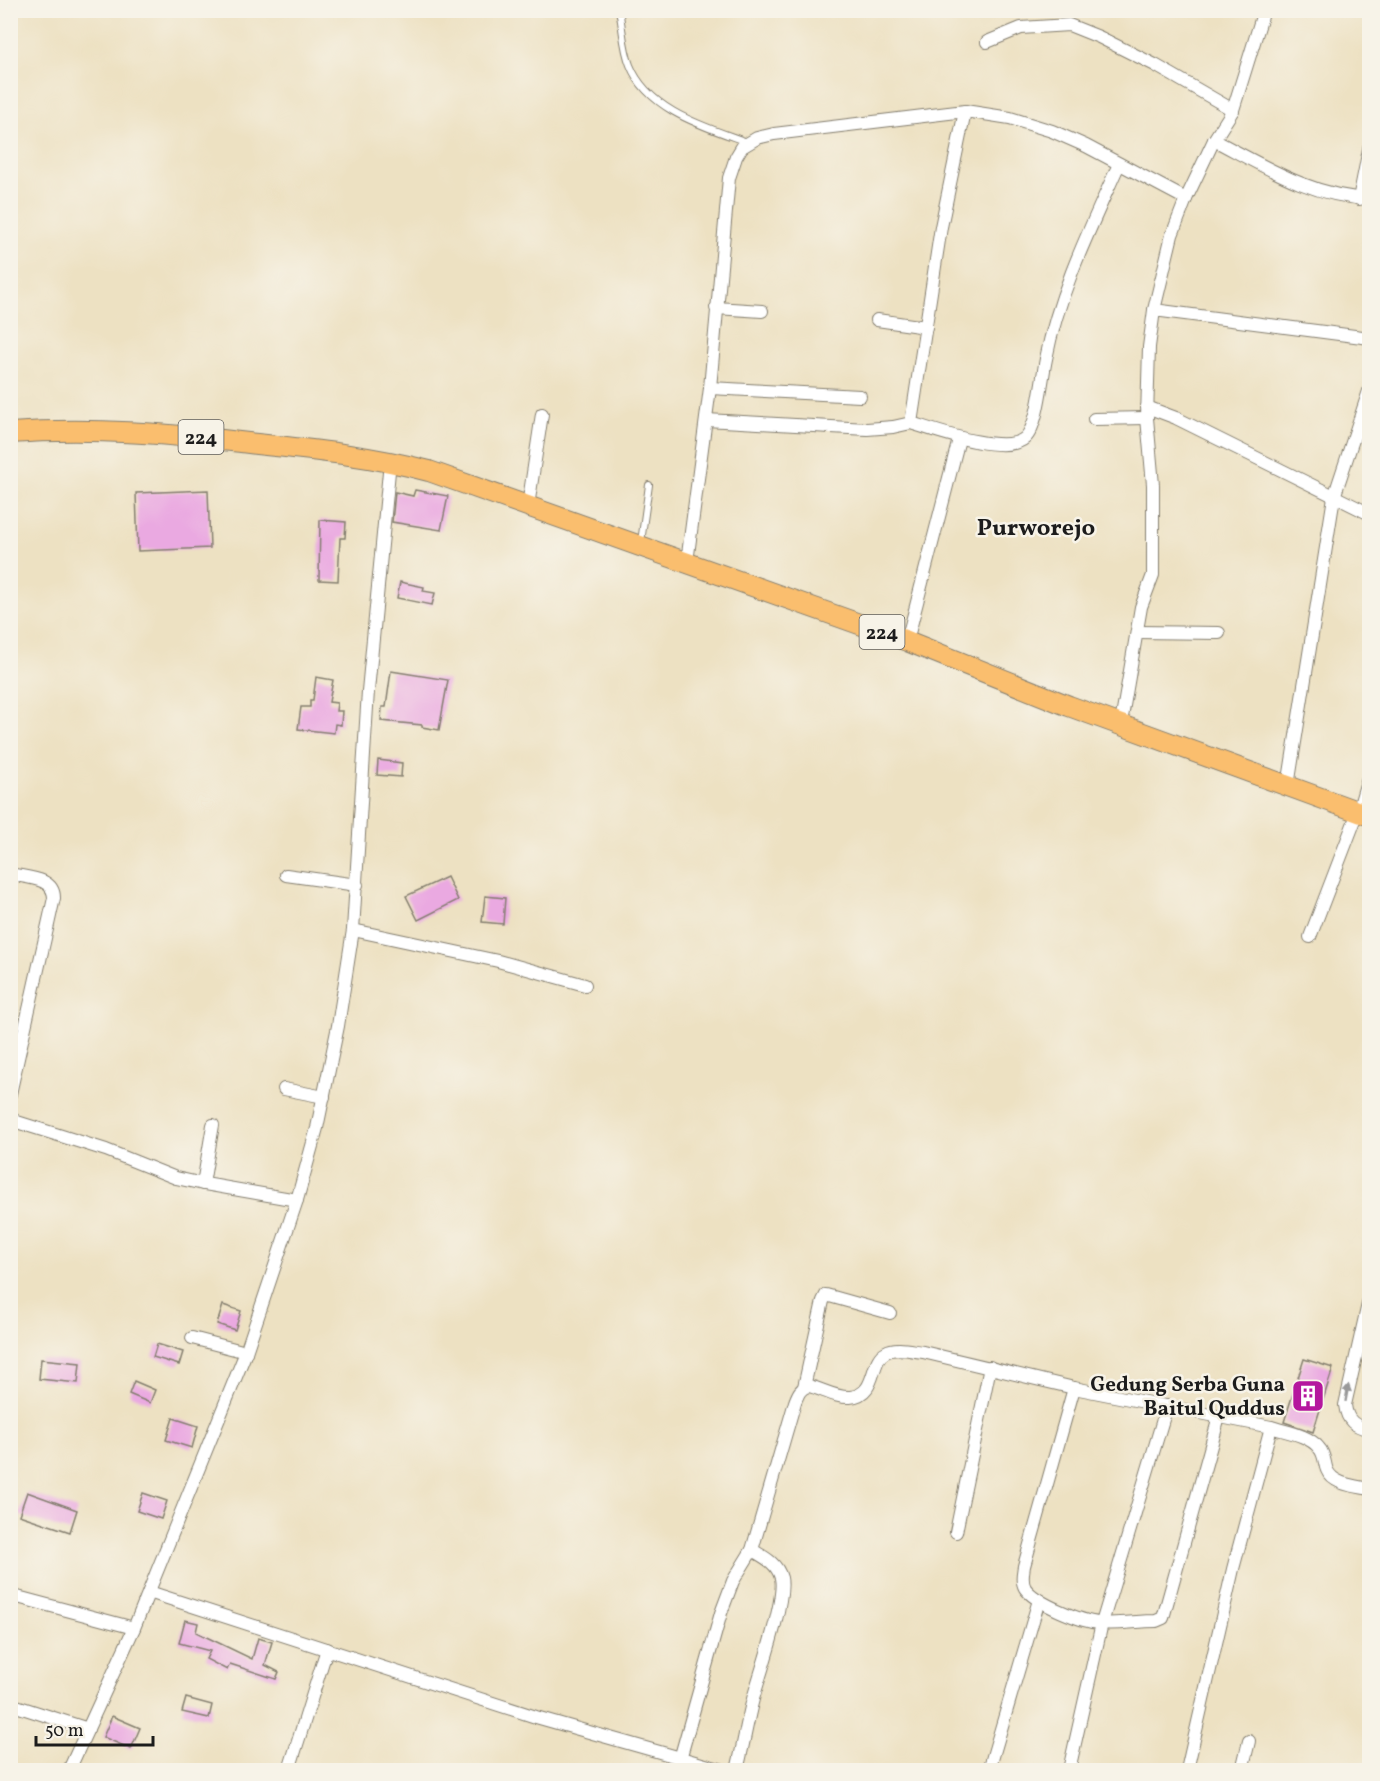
<svg xmlns="http://www.w3.org/2000/svg" width="1380" height="1781" font-family="Vollkorn,serif">
	<style>
		.building { fill: #eaa9e1 }
		.lines { fill: none; stroke-linecap: round; stroke-linejoin: round }
		.lane-casing { stroke: #847e6f; stroke-width: 8 }
		.street-casing { stroke: #847e6f; stroke-width: 14 }
		.primary-casing { stroke: #847e6f; stroke-width: 22 }
		.lane { stroke: #fff; stroke-width: 6 }
		.street { stroke: #fff; stroke-width: 12 }
		.primary { stroke: #fabe6e; stroke-width: 20 }
		.oneway { fill: #999 }
		.labels { text-anchor: middle; stroke-width: 5; stroke-linejoin: round; paint-order: stroke }
		.shield { fill: #f7f3e8; stroke: #5e5c59; stroke-width: 1.5 }
		.shield-label { font-size: 20px; font-weight: bold; fill: #1c1c1c }
		.poi-label { font-size: 21px; font-weight: bold; fill: #1c1c1c; stroke: #f7f3e8; text-anchor: end }
		.quarter-label { font-size: 24px; font-weight: bold; fill: #1c1c1c; stroke: #f7f3e8 }
	</style>
	<rect width="100%" height="100%" fill="#f7f3e8"/>
	<filter id="ink" filterUnits="userSpaceOnUse"><feTurbulence type="fractalNoise" baseFrequency=".0167" numOctaves="2"/><feDisplacementMap in="SourceGraphic" scale="12" xChannelSelector="R" yChannelSelector="G"/><feConvolveMatrix kernelMatrix="1 2 1 2 8 2 1 2 1" color-interpolation-filters="sRGB"/></filter>
	<filter id="wash" filterUnits="userSpaceOnUse"><feTurbulence type="fractalNoise" baseFrequency=".008" numOctaves="4" result="noise"/><feDisplacementMap in="SourceGraphic" scale="24" xChannelSelector="R" yChannelSelector="G"/><feGaussianBlur stdDeviation="1.35" result="paint"/><feColorMatrix in="noise" values="0 0 0 0 0 0 0 0 0 0 0 0 0 0 0 0 0 1.4 0 .05"/><feComposite in="paint" operator="in"/></filter>
	<g filter="url(#wash)">
		<rect width="100%" height="100%" fill="#ede1c2"/>
		<g id="blocks">
			<g class="building">
				<path d="M208,490L210,548L138,551L136,493Z"/>
				<path d="M415,490L448,496L441,530L392,522L395,492L413,496Z"/>
				<path d="M320,520L346,522L345,538H340L338,581L319,580Z"/>
				<path d="M400,582L424,587L423,591L435,593L432,605L397,598Z"/>
				<path d="M391,671L448,680L439,730L422,727V725L381,721L382,707H386Z"/>
				<path d="M316,677L333,680L329,702L337,703L336,711H342L341,725L335,724L334,733L298,729L301,707H310V700H313Z"/>
				<path d="M378,760L402,763L401,777L377,775Z"/>
				<path d="M447,877L458,900L418,920L406,896Z"/>
				<path d="M485,896L505,898L503,924L482,922Z"/>
				<path d="M223,1305L241,1311L235,1330L217,1324Z"/>
				<path d="M157,1344L183,1352L179,1365L153,1357Z"/>
				<path d="M41,1359L80,1363L78,1383L39,1379Z"/>
				<path d="M1304,1359L1333,1368L1313,1432L1284,1422Z"/>
				<path d="M134,1381L155,1390L150,1403L129,1394Z"/>
				<path d="M173,1418L198,1426L192,1448L166,1440Z"/>
				<path d="M27,1492L77,1510L70,1532L19,1515Z"/>
				<path d="M143,1493L167,1501L161,1519L137,1511Z"/>
				<path d="M185,1620L198,1623L196,1632L252,1659L258,1638L272,1642L265,1665L279,1672L276,1679L230,1664L227,1670L206,1659L210,1651L179,1643Z"/>
				<path d="M186,1698L212,1705L209,1718L182,1712Z"/>
				<path d="M112,1716L140,1728L131,1749L103,1737Z"/>
			</g>
		</g>
	</g>
	<g filter="url(#ink)">
		<use href="#blocks" fill-opacity="0" stroke="#847e6f" stroke-width="1.5"/>
		<g class="lines">
			<defs>
				<g id="lane">
					<path d="M619,10C623,29 623,48 630,65C648,111 706,127 747,142"/>
					<path d="M641,542L649,485"/>
				</g>
				<g id="street">
					<path d="M1264,10L1233,110L1214,140L1186,199L1172,235L1154,310L1370,338"/>
					<path d="M987,42L1021,28L1069,25L1099,37L1155,65L1233,110"/>
					<path d="M965,111L941,227L911,423C934,430 1005,456 1025,438C1038,427 1042,377 1046,359C1059,291 1091,227 1119,164"/>
					<path d="M1214,140C1264,166 1312,197 1370,199"/>
					<path d="M1359,199L1370,144"/>
					<path d="M716,308L762,311"/>
					<path d="M877,320L926,327"/>
					<path d="M710,388L860,396"/>
					<path d="M1147,407L1176,418L1370,514"/>
					<path d="M1094,419L1147,418"/>
					<path d="M706,420L867,429L893,427L911,423"/>
					<path d="M528,506L542,414"/>
					<path d="M687,562L710,388L729,178L736,157L742,147L757,138L774,134L965,111L1010,118L1052,131L1086,146L1186,199"/>
					<path d="M1137,632L1219,633"/>
					<path d="M907,641L959,439"/>
					<path d="M1121,723L1141,607L1153,575V485L1147,418L1149,347L1154,310"/>
					<path d="M1288,786L1334,497L1370,388"/>
					<path d="M10,874C27,878 54,877 54,898L10,1094"/>
					<path d="M286,875L357,885"/>
					<path d="M353,930L498,961L585,985"/>
					<path d="M1310,937L1358,812L1370,771"/>
					<path d="M284,1089L324,1097"/>
					<path d="M10,1117L17,1122L106,1150L176,1178L199,1183L297,1200"/>
					<path d="M203,1184L213,1125"/>
					<path d="M1370,1295L1345,1405C1347,1421 1354,1426 1370,1430"/>
					<path d="M192,1338L246,1352"/>
					<path d="M804,1387L823,1301L826,1295L890,1313"/>
					<path d="M1074,1388L1024,1566C1023,1573 1021,1581 1025,1588C1035,1603 1082,1622 1100,1623C1118,1625 1137,1621 1156,1621L1163,1618L1219,1417"/>
					<path d="M956,1532L990,1367"/>
					<path d="M149,1592L536,1717L723,1770"/>
					<path d="M10,1595L134,1628"/>
					<path d="M10,1704L88,1729"/>
					<path d="M680,1759L721,1613L733,1581L752,1550L795,1402C798,1394 800,1388 809,1386C822,1389 836,1398 850,1397C878,1395 869,1360 886,1352C896,1346 912,1351 923,1352L1074,1388L1271,1427C1286,1432 1309,1435 1319,1448C1325,1454 1324,1463 1327,1470C1333,1485 1356,1486 1370,1489"/>
					<path d="M69,1770L134,1628L246,1352L297,1200L317,1128L338,1026L353,930L368,691L390,461"/>
					<path d="M289,1770L327,1649"/>
					<path d="M737,1770C743,1747 747,1722 753,1699C760,1674 786,1599 781,1578C777,1563 764,1557 752,1550"/>
					<path d="M989,1770L1039,1600"/>
					<path d="M1069,1770L1102,1623L1167,1406"/>
					<path d="M1187,1770L1233,1569L1271,1427"/>
					<path d="M1242,1770L1249,1741"/>
				</g>
				<path id="primary" d="M10,433C94,427 174,434 257,444C315,450 372,456 429,471L907,641L1069,706L1370,816"/>
			</defs>
			<use href="#lane" class="lane-casing"/>
			<use href="#street" class="street-casing"/>
			<use href="#primary" class="primary-casing"/>
			<use href="#lane" class="lane"/>
			<use href="#street" class="street"/>
			<use href="#primary" class="primary"/>
		</g>
		<defs><path id="oneway-solid" d="M-6-.8H1V-3.2L6.5 0L1 3.2V.8H-6Z" transform="scale(1.5)"/></defs>
		<use class="oneway" href="#oneway-solid" transform="translate(1347 1393) rotate(-80)"/>
	</g>
	<defs>
		<symbol id="building-square" viewBox="-11 -11 22 22"><rect x="-9" y="-9" width="18" height="18" rx="4" fill="#b5179e" stroke="#f7f3e8"/><path d="M-4-6H4V6H1V3H-1V6H-4ZM-2.5-4.3h1.7v1.8h-1.7ZM.8-4.3h1.7v1.8H.8ZM-2.5-1h1.7V.8h-1.7ZM.8-1h1.7V.8H.8Z" fill="#fff"/></symbol>
	</defs>
	<g fill-rule="evenodd">
		<use href="#building-square" x="1289" y="1377" width="38" height="38"/>
	</g>
	<g class="labels">
		<g class="shield">
			<rect x="178.5" y="420" width="45" height="34" rx="4.5"/>
			<rect x="859.5" y="615" width="45" height="34" rx="4.5"/>
		</g>
		<g class="shield-label">
			<text x="201" y="444">224</text>
			<text x="882" y="639">224</text>
		</g>
		<g class="poi-label">
			<text x="1285" y="1391">Gedung Serba Guna<tspan x="1285" dy="24">Baitul Quddus</tspan></text>
		</g>
		<g class="quarter-label">
			<text x="1036" y="535">Purworejo</text>
		</g>
	</g>
	<rect width="1380" height="1781" fill="none" stroke="#f7f3e8" stroke-width="36"/>
	<path d="M36 1736v9h117v-9" fill="none" stroke="#1c1c1c" stroke-width="3"/>
	<text x="45" y="1736" font-size="18" fill="#1c1c1c" stroke="#f7f3e8" stroke-width="4.5" paint-order="stroke">50 m</text>
</svg>
